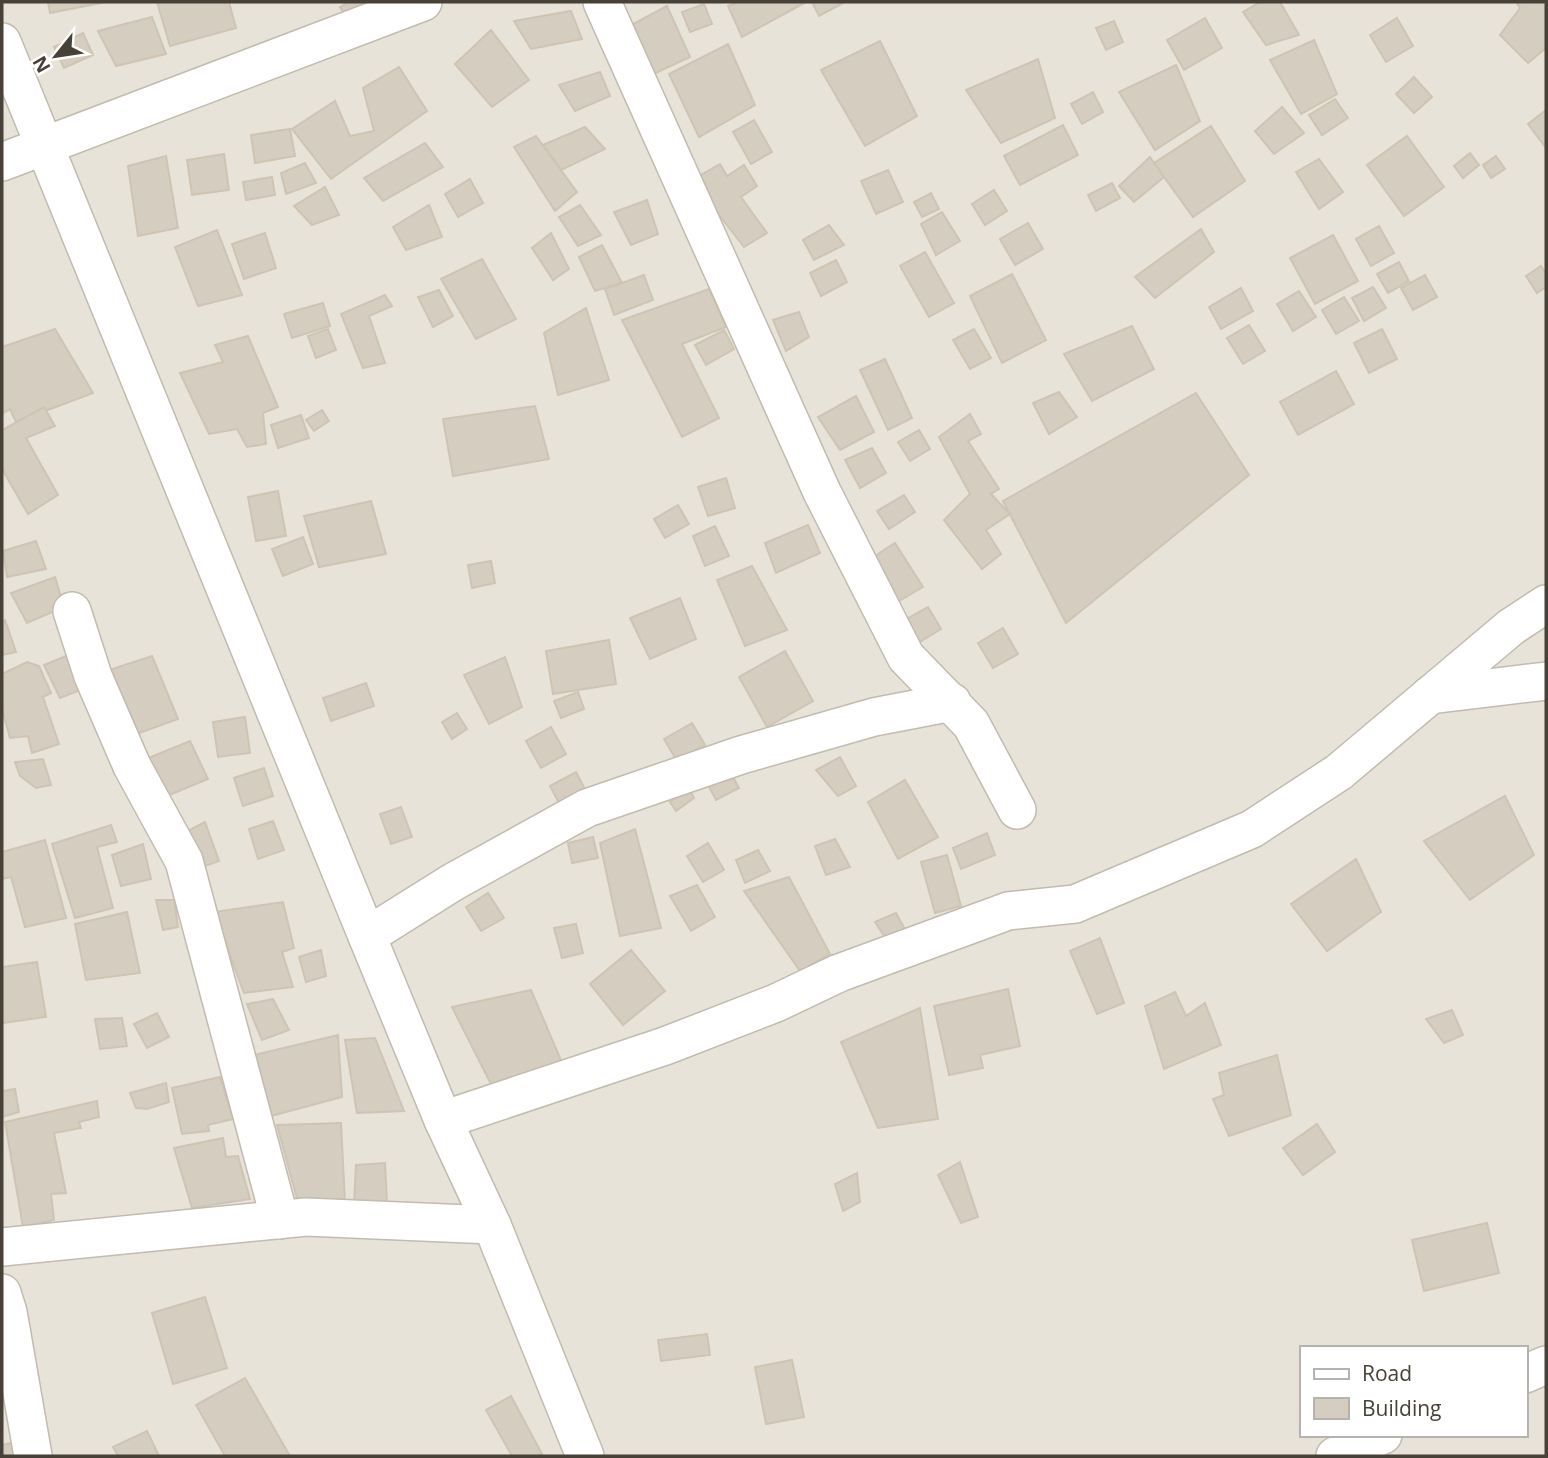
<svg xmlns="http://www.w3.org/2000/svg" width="1548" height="1458" font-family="'Open Sans',sans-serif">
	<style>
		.residential { fill: #e7e3d8; fill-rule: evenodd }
		.building { fill: #d5cdbf; stroke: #cfc4b3; stroke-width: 2 }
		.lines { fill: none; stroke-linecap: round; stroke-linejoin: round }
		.street-casing { stroke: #c2bbaf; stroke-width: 40 }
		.street { stroke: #fff; stroke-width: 37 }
	</style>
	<rect width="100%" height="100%" fill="#f4f1e9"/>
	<path class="residential" d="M2,2H1546V1456H2ZM1301,1348H1525V1435H1301Z"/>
	<g class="building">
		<path d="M48,2H106L50,13Z"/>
		<path d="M157,2H229L236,28L170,46Z"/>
		<path d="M349,2H366L370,9L350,22L340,7Z"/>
		<path d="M737,2H806L742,37L728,6Z"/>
		<path d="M812,2H845L819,16Z"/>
		<path d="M1260,2H1280L1299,35L1266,45L1243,12Z"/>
		<path d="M1516,2H1546V48L1528,63L1500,35L1520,8Z"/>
		<path d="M704,4L712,24L690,32L682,12Z"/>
		<path d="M667,6L690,57L643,79L622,30Z"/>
		<path d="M571,11L582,39L531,49L514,21Z"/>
		<path d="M152,17L166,54L116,66L98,31Z"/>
		<path d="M1205,18L1222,48L1184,70L1167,40Z"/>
		<path d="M1397,18L1413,46L1386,62L1370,35Z"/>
		<path d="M1114,21L1123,42L1106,50L1096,28Z"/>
		<path d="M491,30L529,80L492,107L455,64Z"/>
		<path d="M83,33L93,55L64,68L54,47Z"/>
		<path d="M1314,40L1337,94L1301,114L1270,60Z"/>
		<path d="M880,41L917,116L865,146L821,70Z"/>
		<path d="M728,44L755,105L699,137L669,74Z"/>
		<path d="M1038,59L1055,118L1001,143L966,90Z"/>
		<path d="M1176,65L1200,121L1155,150L1119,92Z"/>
		<path d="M399,67L427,111L331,179L292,129L335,101L350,136L374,131L363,88Z"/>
		<path d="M600,72L610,96L575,111L559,85Z"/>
		<path d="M1414,77L1432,97L1414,113L1396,94Z"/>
		<path d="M1093,92L1103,112L1082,124L1071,104Z"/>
		<path d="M1335,99L1348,118L1322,135L1309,115Z"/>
		<path d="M1282,107L1304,133L1274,154L1255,131Z"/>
		<path d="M1546,110V148L1528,124Z"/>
		<path d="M754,120L772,152L751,164L733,132Z"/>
		<path d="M1063,125L1078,155L1020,185L1004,156Z"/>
		<path d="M1211,126L1245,181L1193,217L1154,163Z"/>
		<path d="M585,127L605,149L561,170L543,145Z"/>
		<path d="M290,129L295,156L255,163L251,135Z"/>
		<path d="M536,136L577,192L555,211L514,147Z"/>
		<path d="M1407,136L1444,187L1404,216L1367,165Z"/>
		<path d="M425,143L443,167L383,201L364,178Z"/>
		<path d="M1470,153L1479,165L1463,178L1454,166Z"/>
		<path d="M224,154L229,190L192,195L187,160Z"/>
		<path d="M166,156L178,228L138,236L128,166Z"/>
		<path d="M1496,156L1505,169L1491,178L1483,165Z"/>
		<path d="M1150,157L1164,177L1134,202L1119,186Z"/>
		<path d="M1319,159L1343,192L1319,209L1296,172Z"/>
		<path d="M305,163L316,183L286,194L281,173Z"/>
		<path d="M720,164L727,176L744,165L757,186L741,197L767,233L744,247L692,180Z"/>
		<path d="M888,170L903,202L876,214L861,181Z"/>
		<path d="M272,177L275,195L246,200L243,182Z"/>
		<path d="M470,179L483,203L458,217L445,194Z"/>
		<path d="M1112,183L1120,198L1096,211L1088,195Z"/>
		<path d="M325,187L339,215L312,225L294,206Z"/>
		<path d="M994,190L1007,211L985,225L972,204Z"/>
		<path d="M931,193L939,209L922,217L914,202Z"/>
		<path d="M647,200L658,234L631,245L614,212Z"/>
		<path d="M429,205L442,237L406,250L393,227Z"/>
		<path d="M580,205L601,235L578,246L559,217Z"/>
		<path d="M942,212L960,241L936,255L921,224Z"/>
		<path d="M1028,223L1043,249L1015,265L1000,239Z"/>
		<path d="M829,225L844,245L814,260L803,240Z"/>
		<path d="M1379,226L1394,253L1371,266L1356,239Z"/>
		<path d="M1201,229L1214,252L1155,298L1135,277Z"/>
		<path d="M217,230L242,295L198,306L175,247Z"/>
		<path d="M265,233L276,268L244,279L232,244Z"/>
		<path d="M551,233L569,269L553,280L532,248Z"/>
		<path d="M1333,235L1358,281L1315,304L1290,258Z"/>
		<path d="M602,245L622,283L595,291L579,257Z"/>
		<path d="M925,252L954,303L929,317L900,266Z"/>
		<path d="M482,259L516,319L476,339L441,279Z"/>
		<path d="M836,260L847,282L821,296L810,273Z"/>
		<path d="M1399,262L1409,281L1388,293L1377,274Z"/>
		<path d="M1541,266L1546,274V287L1537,293L1526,276Z"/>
		<path d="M1012,274L1046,340L1002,363L970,296Z"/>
		<path d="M644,275L653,300L614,315L605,289Z"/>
		<path d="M1425,275L1437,297L1413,310L1401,288Z"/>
		<path d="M1373,287L1386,308L1364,321L1352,298Z"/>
		<path d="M1241,288L1253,311L1221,329L1209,307Z"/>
		<path d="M709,289L726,327L682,344L719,418L682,437L622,320Z"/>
		<path d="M439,290L453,316L433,327L418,297Z"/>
		<path d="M1299,291L1316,317L1293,331L1277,304Z"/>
		<path d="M385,295L392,306L369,316L385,363L363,368L341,314Z"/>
		<path d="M1344,297L1359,321L1336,334L1322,310Z"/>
		<path d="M323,303L330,326L292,338L284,314Z"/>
		<path d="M586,308L609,380L558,395L544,333Z"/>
		<path d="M799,312L809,337L786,351L773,320Z"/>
		<path d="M1249,325L1265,351L1243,364L1227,338Z"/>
		<path d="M1132,326L1154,369L1092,401L1064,354Z"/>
		<path d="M55,329L93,393L16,422L10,409L2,414V347Z"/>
		<path d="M328,329L336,350L316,358L308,336Z"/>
		<path d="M974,329L991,358L970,369L953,340Z"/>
		<path d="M1382,329L1397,359L1369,373L1354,343Z"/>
		<path d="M724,330L734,349L706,365L695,345Z"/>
		<path d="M248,336L278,407L263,413L266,444L247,447L237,429L209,434L180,373L223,362L215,345Z"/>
		<path d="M885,359L912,418L888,430L860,370Z"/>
		<path d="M1336,371L1354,404L1298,435L1280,402Z"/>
		<path d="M1059,392L1077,417L1049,434L1033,403Z"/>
		<path d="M1196,393L1249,475L1066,623L1003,501Z"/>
		<path d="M856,396L874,432L840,450L818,417Z"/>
		<path d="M535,406L549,459L453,476L443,419Z"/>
		<path d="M44,407L55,426L26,438L58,495L28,514L2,469V430Z"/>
		<path d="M322,410L329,421L314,431L306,420Z"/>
		<path d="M970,414L981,434L968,441L999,489L991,494L1010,514L986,530L1001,554L982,569L944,520L970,494L939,437Z"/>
		<path d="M301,415L309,438L278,448L271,425Z"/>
		<path d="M919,430L930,449L910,461L898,442Z"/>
		<path d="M872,448L886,473L860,488L845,460Z"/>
		<path d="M726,478L735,508L708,516L698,487Z"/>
		<path d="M278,491L286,536L256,541L248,497Z"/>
		<path d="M904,495L915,512L889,529L877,511Z"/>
		<path d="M371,501L386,554L319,567L304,516Z"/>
		<path d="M678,505L689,524L665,538L654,519Z"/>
		<path d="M808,525L820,553L776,573L765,543Z"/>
		<path d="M715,526L729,556L705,566L693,536Z"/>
		<path d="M303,537L313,564L283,576L272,549Z"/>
		<path d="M36,541L46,569L7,577L3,551Z"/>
		<path d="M895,543L923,587L899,601L872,558Z"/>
		<path d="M491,561L495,583L472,588L468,565Z"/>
		<path d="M752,566L787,630L745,646L717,580Z"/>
		<path d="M55,577L64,607L27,623L11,593Z"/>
		<path d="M680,598L696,639L650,659L630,618Z"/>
		<path d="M928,607L941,629L918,643L905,620Z"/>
		<path d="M5,620L16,652L2,655V621Z"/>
		<path d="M1003,628L1018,654L993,668L978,643Z"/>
		<path d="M609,640L616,684L553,694L546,651Z"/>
		<path d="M78,651L91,686L60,698L44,665Z"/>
		<path d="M785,651L813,701L767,727L739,677Z"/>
		<path d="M152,656L178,719L134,735L109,670Z"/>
		<path d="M505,657L522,707L489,724L464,675Z"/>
		<path d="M27,662L39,666L51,693L43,697L59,744L32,753L28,736L10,738L2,709V674Z"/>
		<path d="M366,683L374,706L331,721L323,698Z"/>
		<path d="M578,692L584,709L561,718L554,701Z"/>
		<path d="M457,713L467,729L452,739L442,722Z"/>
		<path d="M245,717L250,753L218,757L213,722Z"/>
		<path d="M692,723L705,745L677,761L664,739Z"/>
		<path d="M551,727L566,754L541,768L526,741Z"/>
		<path d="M190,741L208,779L167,796L146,759Z"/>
		<path d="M840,757L856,786L838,796L816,770Z"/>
		<path d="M43,759L51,785L36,788L20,776L15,762Z"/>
		<path d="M264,768L273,796L243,806L234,778Z"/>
		<path d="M730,771L739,788L716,800L707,783Z"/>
		<path d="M576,772L586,791L560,805L550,786Z"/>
		<path d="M905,780L938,837L898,859L868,802Z"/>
		<path d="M689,789L694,798L676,811L670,802Z"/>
		<path d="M1505,796L1534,855L1470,900L1424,841Z"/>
		<path d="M401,807L412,837L391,844L380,814Z"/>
		<path d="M273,821L284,850L258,859L249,829Z"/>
		<path d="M205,822L219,861L197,869L184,833Z"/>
		<path d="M111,825L117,842L97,847L113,908L75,918L52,844Z"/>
		<path d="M635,829L661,928L620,936L600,843Z"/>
		<path d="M987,833L995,855L961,869L953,848Z"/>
		<path d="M593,837L598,858L572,863L568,843Z"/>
		<path d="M835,839L850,867L826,875L815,846Z"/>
		<path d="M45,840L66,918L25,927L11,877L2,879V852Z"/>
		<path d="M708,843L724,870L703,882L687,856Z"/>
		<path d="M143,844L151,879L121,886L112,855Z"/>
		<path d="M758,850L770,871L745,883L736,860Z"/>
		<path d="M947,855L961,906L935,913L921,862Z"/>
		<path d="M1356,859L1381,912L1327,951L1291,904Z"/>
		<path d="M789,877L830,954L800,971L744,891Z"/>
		<path d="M697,885L715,917L691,931L670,896Z"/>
		<path d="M488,893L504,918L481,931L466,907Z"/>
		<path d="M156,900H174L178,927L163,930Z"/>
		<path d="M283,902L294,948L282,952L293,987L244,993L214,912Z"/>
		<path d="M127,912L140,973L86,980L75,924Z"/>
		<path d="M896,913L908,935L888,942L875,922Z"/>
		<path d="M576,924L583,953L562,958L554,928Z"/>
		<path d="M1100,938L1124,1003L1097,1014L1070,951Z"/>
		<path d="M321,950L326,976L306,982L299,957Z"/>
		<path d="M631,950L665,991L623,1025L590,984Z"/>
		<path d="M37,962L46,1017L2,1023V967Z"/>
		<path d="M1008,989L1020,1046L980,1055L983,1068L949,1075L934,1006Z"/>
		<path d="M531,990L563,1065L492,1086L452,1007Z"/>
		<path d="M1175,992L1186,1016L1205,1003L1221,1045L1164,1069L1145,1006Z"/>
		<path d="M273,999L289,1030L262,1040L247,1004Z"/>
		<path d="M920,1008L938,1119L878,1128L841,1042Z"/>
		<path d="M1452,1010L1463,1035L1444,1043L1426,1019Z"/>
		<path d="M157,1013L169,1037L147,1048L134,1024Z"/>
		<path d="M122,1018L127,1046L100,1049L95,1019Z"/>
		<path d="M338,1035L342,1097L271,1116L254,1055Z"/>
		<path d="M375,1038L404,1111L357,1113L345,1040Z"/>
		<path d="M1277,1055L1291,1115L1229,1136L1213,1099L1224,1095L1219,1073Z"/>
		<path d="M220,1077L233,1119L208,1125L209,1131L182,1134L172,1088Z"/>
		<path d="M166,1083L169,1102L147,1109L136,1108L130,1093Z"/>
		<path d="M15,1089L19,1112L2,1117V1091Z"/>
		<path d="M97,1101L99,1117L79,1122L81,1128L54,1133L66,1193L51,1194L54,1220L23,1227L5,1122Z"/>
		<path d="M341,1123L345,1202L299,1206L277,1125Z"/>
		<path d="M1317,1124L1335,1152L1303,1175L1283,1148Z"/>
		<path d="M223,1138L226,1157L238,1156L250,1199L192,1208L174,1148Z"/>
		<path d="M960,1162L978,1217L961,1223L938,1175Z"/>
		<path d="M385,1163L387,1204H354L356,1165Z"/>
		<path d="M857,1173L860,1202L843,1211L835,1184Z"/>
		<path d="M1487,1223L1499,1273L1424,1291L1412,1240Z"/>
		<path d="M205,1297L227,1368L173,1384L152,1313Z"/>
		<path d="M707,1334L710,1355L661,1361L658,1340Z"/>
		<path d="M792,1360L804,1417L766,1424L755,1367Z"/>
		<path d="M245,1378L290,1456H225L196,1405Z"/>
		<path d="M511,1396L542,1454L538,1456H512L486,1410Z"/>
		<path d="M147,1431L159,1456H118L113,1447Z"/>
		<path d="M11,1443L19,1456H2V1445Z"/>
	</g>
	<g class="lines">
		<defs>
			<g id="street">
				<path d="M602,2L822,492L906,657L971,724L1017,810"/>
				<path d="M2,42L367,936L443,1120L492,1225L585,1456"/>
				<path d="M2,162L423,2"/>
				<path d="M72,611L93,676L132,766L184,861L280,1220"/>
				<path d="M1430,695L1546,681"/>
				<path d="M367,936L453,882L587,808L741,755L874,717L952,702"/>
				<path d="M443,1120L665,1046L776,1003L839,973L1008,911L1075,904L1252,829L1339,772L1511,627L1546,604"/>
				<path d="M2,1247L306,1217L492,1225"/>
				<path d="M2,1293L8,1312L33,1456"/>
				<path d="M1525,1374L1546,1365"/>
				<path d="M1335,1456L1383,1435"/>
			</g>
		</defs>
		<use href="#street" class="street-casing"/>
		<use href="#street" class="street"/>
	</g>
	<rect width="1548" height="1458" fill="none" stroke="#474138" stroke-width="7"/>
	<rect x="1300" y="1346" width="228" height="91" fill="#ffffff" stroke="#b5b3af" stroke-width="2"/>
	<rect x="1314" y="1369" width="35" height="10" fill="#ffffff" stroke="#b5b3af" stroke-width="2"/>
	<text x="1362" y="1381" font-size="21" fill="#474138">Road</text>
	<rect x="1314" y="1398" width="35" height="21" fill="#d5cdbf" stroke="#b5b3af" stroke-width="2"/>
	<text x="1362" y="1416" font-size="21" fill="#474138">Building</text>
	<g transform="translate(56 56) rotate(240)" stroke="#ffffff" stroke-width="5" paint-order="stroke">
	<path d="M0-5L12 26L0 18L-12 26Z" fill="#474138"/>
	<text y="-10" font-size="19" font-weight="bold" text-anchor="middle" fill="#474138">N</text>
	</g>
</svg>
